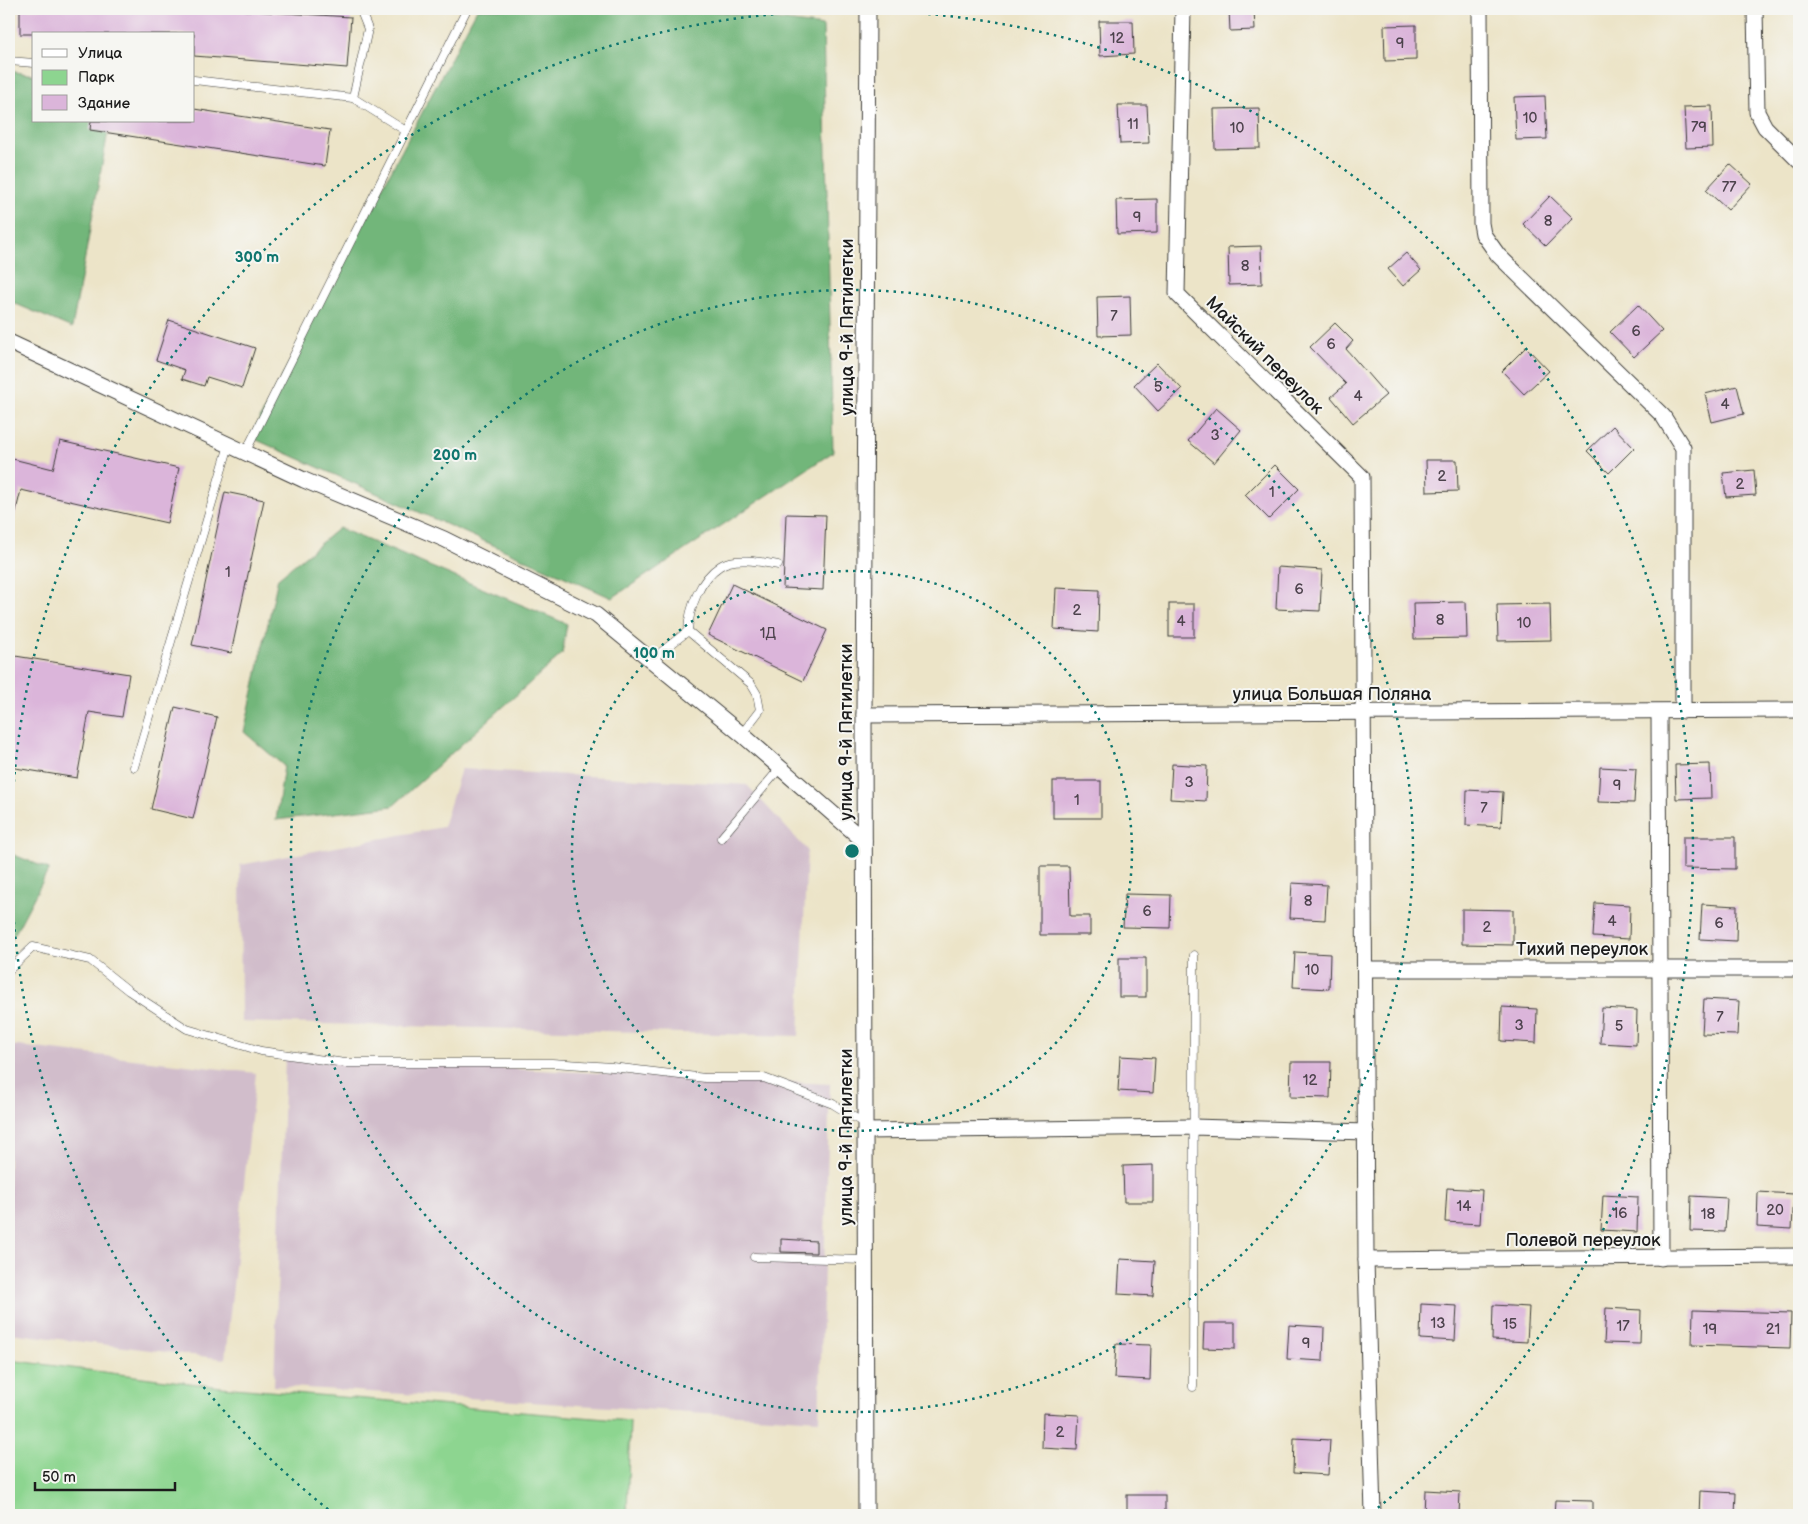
<svg xmlns="http://www.w3.org/2000/svg" width="1808" height="1524" font-family="'Balsamiq Sans',sans-serif">
	<style>
		.industrial { fill: #d1bdcb }
		.green { fill: #8dd590; stroke: #547856 }
		.forest { fill: #72b67a; stroke: #47694b }
		.building { fill: #dbb5da }
		.lines { fill: none; stroke-linecap: round; stroke-linejoin: round }
		.service-casing { stroke: #3b3a36; stroke-width: 9 }
		.minor-casing { stroke: #3b3a36; stroke-width: 17 }
		.service { stroke: #fff; stroke-width: 8 }
		.minor { stroke: #fff; stroke-width: 15 }
		.ring { fill: none; stroke: #0f766e; stroke-width: 2.5; stroke-dasharray: 2.5 5 }
		.labels { text-anchor: middle; stroke-width: 4; stroke-linejoin: round; paint-order: stroke }
		.number-label { font-size: 15px; fill: #4c424c }
		.street-label { font-size: 18px; fill: #1c1c1c; stroke: #f6f6f2 }
		.centre { fill: #0f766e; stroke: #f6f6f2; stroke-width: 2.5 }
		.ring-label { font-size: 15px; text-anchor: middle; font-weight: bold; fill: #0f766e; stroke: #f6f6f2; stroke-width: 4; stroke-linejoin: round; paint-order: stroke }
	</style>
	<rect width="100%" height="100%" fill="#f6f6f2"/>
	<filter id="ink" filterUnits="userSpaceOnUse"><feTurbulence type="fractalNoise" baseFrequency=".02" numOctaves="2"/><feDisplacementMap in="SourceGraphic" scale="10" xChannelSelector="R" yChannelSelector="G"/><feConvolveMatrix kernelMatrix="1 2 1 2 8 2 1 2 1" color-interpolation-filters="sRGB"/></filter>
	<filter id="wash" filterUnits="userSpaceOnUse"><feTurbulence type="fractalNoise" baseFrequency=".0096" numOctaves="4" result="noise"/><feDisplacementMap in="SourceGraphic" scale="20" xChannelSelector="R" yChannelSelector="G"/><feGaussianBlur stdDeviation="1.12" result="paint"/><feColorMatrix in="noise" values="0 0 0 0 0 0 0 0 0 0 0 0 0 0 0 0 0 1.4 0 .05"/><feComposite in="paint" operator="in"/></filter>
	<g filter="url(#wash)">
		<rect width="100%" height="100%" fill="#ece4c8"/>
		<g class="industrial">
			<path d="M461,769L747,785L807,850L799,1036L241,1022L240,865L443,827Z"/>
			<path d="M9,1045L256,1073L225,1359L9,1333Z"/>
			<path d="M285,1058L830,1084L819,1420L274,1386Z"/>
		</g>
		<path class="green" d="M9,1360L221,1387L630,1421L627,1515H9Z"/>
		<g class="forest">
			<path d="M477,9H698L823,26L833,452L612,598L250,437Z"/>
			<path d="M9,71L34,75V121H110L72,328L9,301Z"/>
			<path d="M339,528L567,624L562,654L393,806L276,820L284,766L244,732L278,578Z"/>
			<path d="M9,853L49,869L9,945Z"/>
		</g>
		<g id="blocks">
			<g class="building">
				<path d="M20,9H218L351,17L347,68L194,56V34H20Z"/>
				<path d="M1229,9H1254L1255,30L1230,31Z"/>
				<path d="M1099,21H1133L1134,54L1100,56Z"/>
				<path d="M1416,25V60L1385,61L1384,26Z"/>
				<path d="M1545,96L1547,139L1516,140L1514,97Z"/>
				<path d="M1118,105H1147L1149,143L1120,144Z"/>
				<path d="M1712,106L1713,147L1686,148L1684,107Z"/>
				<path d="M1259,108L1260,148L1215,149L1214,109Z"/>
				<path d="M194,109L330,130L325,166L90,130L91,121H194Z"/>
				<path d="M1730,164L1752,184L1728,210L1706,190Z"/>
				<path d="M1550,196L1573,218L1546,246L1523,224Z"/>
				<path d="M1157,199V233L1117,234L1116,200Z"/>
				<path d="M1261,246L1262,284L1229,285L1228,247Z"/>
				<path d="M1406,253L1421,270L1403,286L1388,269Z"/>
				<path d="M1130,296L1131,335L1098,336L1097,297Z"/>
				<path d="M1638,305L1662,331L1634,357L1610,332Z"/>
				<path d="M169,320L255,348L242,388L207,377L204,386L182,379L185,370L156,360Z"/>
				<path d="M1335,323L1353,341L1346,349L1386,395L1353,423L1331,397L1346,384L1310,347Z"/>
				<path d="M1526,347L1549,371L1524,394L1502,371Z"/>
				<path d="M1157,363L1182,389L1158,411L1134,385Z"/>
				<path d="M1737,386L1744,414L1712,422L1705,394Z"/>
				<path d="M1216,408L1241,430L1214,463L1188,441Z"/>
				<path d="M1613,426L1634,448L1609,473L1587,451Z"/>
				<path d="M60,441L179,468L167,523L21,490L14,519L9,518V458L53,469Z"/>
				<path d="M1426,460H1457L1458,491L1427,492Z"/>
				<path d="M1275,465L1299,489L1269,519L1245,495Z"/>
				<path d="M1754,470L1756,495L1726,497L1723,473Z"/>
				<path d="M225,492L264,500L231,653L192,645Z"/>
				<path d="M786,514L826,515L823,590L783,588Z"/>
				<path d="M1278,567L1322,570L1320,611L1276,609Z"/>
				<path d="M732,584L827,630L803,681L708,635Z"/>
				<path d="M1056,588L1099,590L1098,632L1054,629Z"/>
				<path d="M1466,602L1467,638L1414,639L1413,603Z"/>
				<rect x="1169" y="604" width="25" height="33"/>
				<path d="M1550,604L1551,640L1498,641L1497,605Z"/>
				<path d="M9,655L129,674L122,717L89,712L77,778L9,767Z"/>
				<path d="M175,707L217,717L193,819L151,809Z"/>
				<path d="M1172,764L1207,766L1206,801L1170,799Z"/>
				<path d="M1710,764L1711,798L1676,799L1675,765Z"/>
				<path d="M1600,767L1636,769L1634,803L1598,802Z"/>
				<rect x="1053" y="781" width="48" height="37"/>
				<path d="M1467,790L1503,792L1501,827L1466,825Z"/>
				<path d="M1683,837H1735V869L1683,868Z"/>
				<path d="M1040,866H1069L1070,916H1090V935H1040Z"/>
				<path d="M1292,883L1327,885L1325,920L1290,918Z"/>
				<path d="M1125,894L1171,895L1170,928L1123,927Z"/>
				<path d="M1595,903L1630,905L1629,939L1593,937Z"/>
				<path d="M1702,904L1737,906L1736,941L1700,939Z"/>
				<path d="M1462,909L1513,910V945L1462,944Z"/>
				<path d="M1295,952L1330,954L1329,989L1293,987Z"/>
				<rect x="1119" y="958" width="27" height="39"/>
				<path d="M1704,999L1739,1001L1737,1035L1702,1034Z"/>
				<path d="M1502,1007L1537,1009L1536,1043L1501,1041Z"/>
				<path d="M1602,1008L1637,1010L1636,1045L1600,1043Z"/>
				<path d="M1120,1056L1155,1058L1153,1093L1118,1091Z"/>
				<path d="M1291,1062H1331L1330,1098L1290,1097Z"/>
				<path d="M1153,1165V1202H1124L1123,1166Z"/>
				<path d="M1447,1188L1482,1190L1480,1224L1445,1222Z"/>
				<path d="M1758,1192L1794,1194L1792,1229L1757,1227Z"/>
				<path d="M1603,1195L1638,1197L1637,1232L1601,1230Z"/>
				<path d="M1691,1196L1727,1198L1725,1232L1690,1231Z"/>
				<path d="M781,1239L816,1241V1253L781,1252Z"/>
				<path d="M1120,1259L1155,1261L1153,1296L1118,1294Z"/>
				<path d="M1421,1304L1457,1306L1455,1341L1420,1339Z"/>
				<path d="M1493,1305L1529,1307L1527,1342L1492,1340Z"/>
				<path d="M1606,1308L1641,1310L1640,1344L1604,1343Z"/>
				<path d="M1693,1310L1791,1313L1790,1348L1692,1345Z"/>
				<path d="M1204,1323H1235V1349L1203,1348Z"/>
				<path d="M1289,1325L1324,1327L1323,1361L1287,1359Z"/>
				<path d="M1116,1344L1151,1345L1150,1380L1114,1378Z"/>
				<path d="M1043,1413L1079,1415L1077,1450L1042,1448Z"/>
				<path d="M1294,1438L1330,1440L1328,1475L1293,1473Z"/>
				<path d="M1425,1490L1460,1492L1459,1515H1424Z"/>
				<path d="M1700,1491L1736,1493L1735,1515H1699Z"/>
				<rect x="1127" y="1495" width="38" height="20"/>
				<path d="M1555,1500L1592,1501V1515H1554Z"/>
			</g>
		</g>
	</g>
	<g filter="url(#ink)">
		<use href="#blocks" fill-opacity="0" stroke="#3b3a36" stroke-width="1"/>
		<g class="lines">
			<defs>
				<g id="service">
					<path d="M9,61L34,63"/>
					<path d="M194,80L353,98L406,131"/>
					<path d="M353,98L368,29L360,9"/>
					<path d="M245,453L467,9"/>
					<path d="M688,631L751,684L757,694L760,710L741,735"/>
					<path d="M651,660L688,631C689,608 700,579 720,566C734,556 762,562 778,565"/>
					<path d="M134,767L229,445"/>
					<path d="M721,838L780,768"/>
					<path d="M9,970L33,947L90,960L129,991L187,1029L261,1051L345,1063H552L612,1067L705,1078H764L833,1104L865,1124"/>
					<path d="M754,1257L865,1260"/>
					<path d="M1193,1387L1194,955"/>
				</g>
				<g id="minor">
					<path d="M1183,9L1177,294L1362,477L1366,1260L1373,1515"/>
					<path d="M1480,9L1481,223L1483,234L1498,255L1663,416L1683,448V711"/>
					<path d="M1755,9L1757,112L1765,127L1799,161"/>
					<path d="M9,342L304,480L444,539L596,615L745,737L864,841"/>
					<path d="M1659,712L1661,1258"/>
					<path d="M864,715L1799,710"/>
					<path d="M1366,969H1799"/>
					<path d="M865,1131L1193,1127L1366,1132"/>
					<path d="M1366,1260L1799,1256"/>
					<path d="M866,1515L864,715L868,9"/>
				</g>
			</defs>
			<use href="#service" class="service-casing"/>
			<use href="#minor" class="minor-casing"/>
			<use href="#service" class="service"/>
			<use href="#minor" class="minor"/>
		</g>
	</g>
	<g class="ring">
		<circle cx="852" cy="851" r="280"/>
		<circle cx="852" cy="851" r="561"/>
		<path d="M334 1514A841 841 0 1 1 1370 1514"/>
	</g>
	<g class="labels">
		<g class="number-label">
			<text x="1117" y="43">12</text>
			<text x="1400" y="48">9</text>
			<text x="1530" y="123">10</text>
			<text x="1133" y="129">11</text>
			<text x="1699" y="132">79</text>
			<text x="1237" y="133">10</text>
			<text x="1729" y="192">77</text>
			<text x="1137" y="222">9</text>
			<text x="1548" y="226">8</text>
			<text x="1245" y="271">8</text>
			<text x="1114" y="321">7</text>
			<text x="1636" y="336">6</text>
			<text x="1331" y="349">6</text>
			<text x="1158" y="392">5</text>
			<text x="1358" y="401">4</text>
			<text x="1725" y="409">4</text>
			<text x="1215" y="440">3</text>
			<text x="1442" y="481">2</text>
			<text x="1740" y="489">2</text>
			<text x="1272" y="497">1</text>
			<text x="228" y="577">1</text>
			<text x="1299" y="594">6</text>
			<text x="1077" y="615">2</text>
			<text x="1440" y="625">8</text>
			<text x="1181" y="626">4</text>
			<text x="1524" y="628">10</text>
			<text x="768" y="638">1Д</text>
			<text x="1189" y="787">3</text>
			<text x="1617" y="790">9</text>
			<text x="1077" y="805">1</text>
			<text x="1484" y="813">7</text>
			<text x="1308" y="906">8</text>
			<text x="1147" y="916">6</text>
			<text x="1612" y="926">4</text>
			<text x="1719" y="928">6</text>
			<text x="1487" y="932">2</text>
			<text x="1312" y="975">10</text>
			<text x="1720" y="1022">7</text>
			<text x="1519" y="1030">3</text>
			<text x="1619" y="1031">5</text>
			<text x="1310" y="1085">12</text>
			<text x="1464" y="1211">14</text>
			<text x="1775" y="1215">20</text>
			<text x="1620" y="1218">16</text>
			<text x="1708" y="1219">18</text>
			<text x="1438" y="1328">13</text>
			<text x="1510" y="1329">15</text>
			<text x="1623" y="1331">17</text>
			<text x="1710" y="1334">19</text>
			<text x="1773" y="1334">21</text>
			<text x="1306" y="1348">9</text>
			<text x="1060" y="1437">2</text>
		</g>
		<g class="street-label">
			<text transform="translate(847 327) rotate(-90)" y="6">улица 9-й Пятилетки</text>
			<text transform="translate(1265 355) rotate(45)" y="6">Майский переулок</text>
			<text x="1332" y="700">улица Большая Поляна</text>
			<text transform="translate(846 732) rotate(-90)" y="6">улица 9-й Пятилетки</text>
			<text x="1582" y="955">Тихий переулок</text>
			<text transform="translate(846 1137) rotate(-90)" y="6">улица 9-й Пятилетки</text>
			<text x="1583" y="1246">Полевой переулок</text>
		</g>
	</g>
	<circle cx="852" cy="851" r="8" class="centre"/>
	<g class="ring-label">
		<text x="257" y="262">300 m</text>
		<text x="455" y="460">200 m</text>
		<text x="654" y="658">100 m</text>
	</g>
	<rect width="1808" height="1524" fill="none" stroke="#f6f6f2" stroke-width="30"/>
	<rect x="32" y="32" width="162" height="90" fill="#f6f6f2" stroke="#9f9f9c"/>
	<rect x="42" y="49" width="25" height="8" fill="#ffffff" stroke="#9f9f9c"/>
	<text x="78" y="58" font-size="15" fill="#1c1c1c">Улица</text>
	<rect x="42" y="70" width="25" height="15" fill="#8dd590" stroke="#9f9f9c"/>
	<text x="78" y="82" font-size="15" fill="#1c1c1c">Парк</text>
	<rect x="42" y="95" width="25" height="15" fill="#dbb5da" stroke="#9f9f9c"/>
	<text x="78" y="108" font-size="15" fill="#1c1c1c">Здание</text>
	<path d="M35 1482v8h140v-8" fill="none" stroke="#1c1c1c" stroke-width="2.5"/>
	<text x="42" y="1482" font-size="15" fill="#1c1c1c" stroke="#f6f6f2" stroke-width="4" paint-order="stroke">50 m</text>
</svg>
